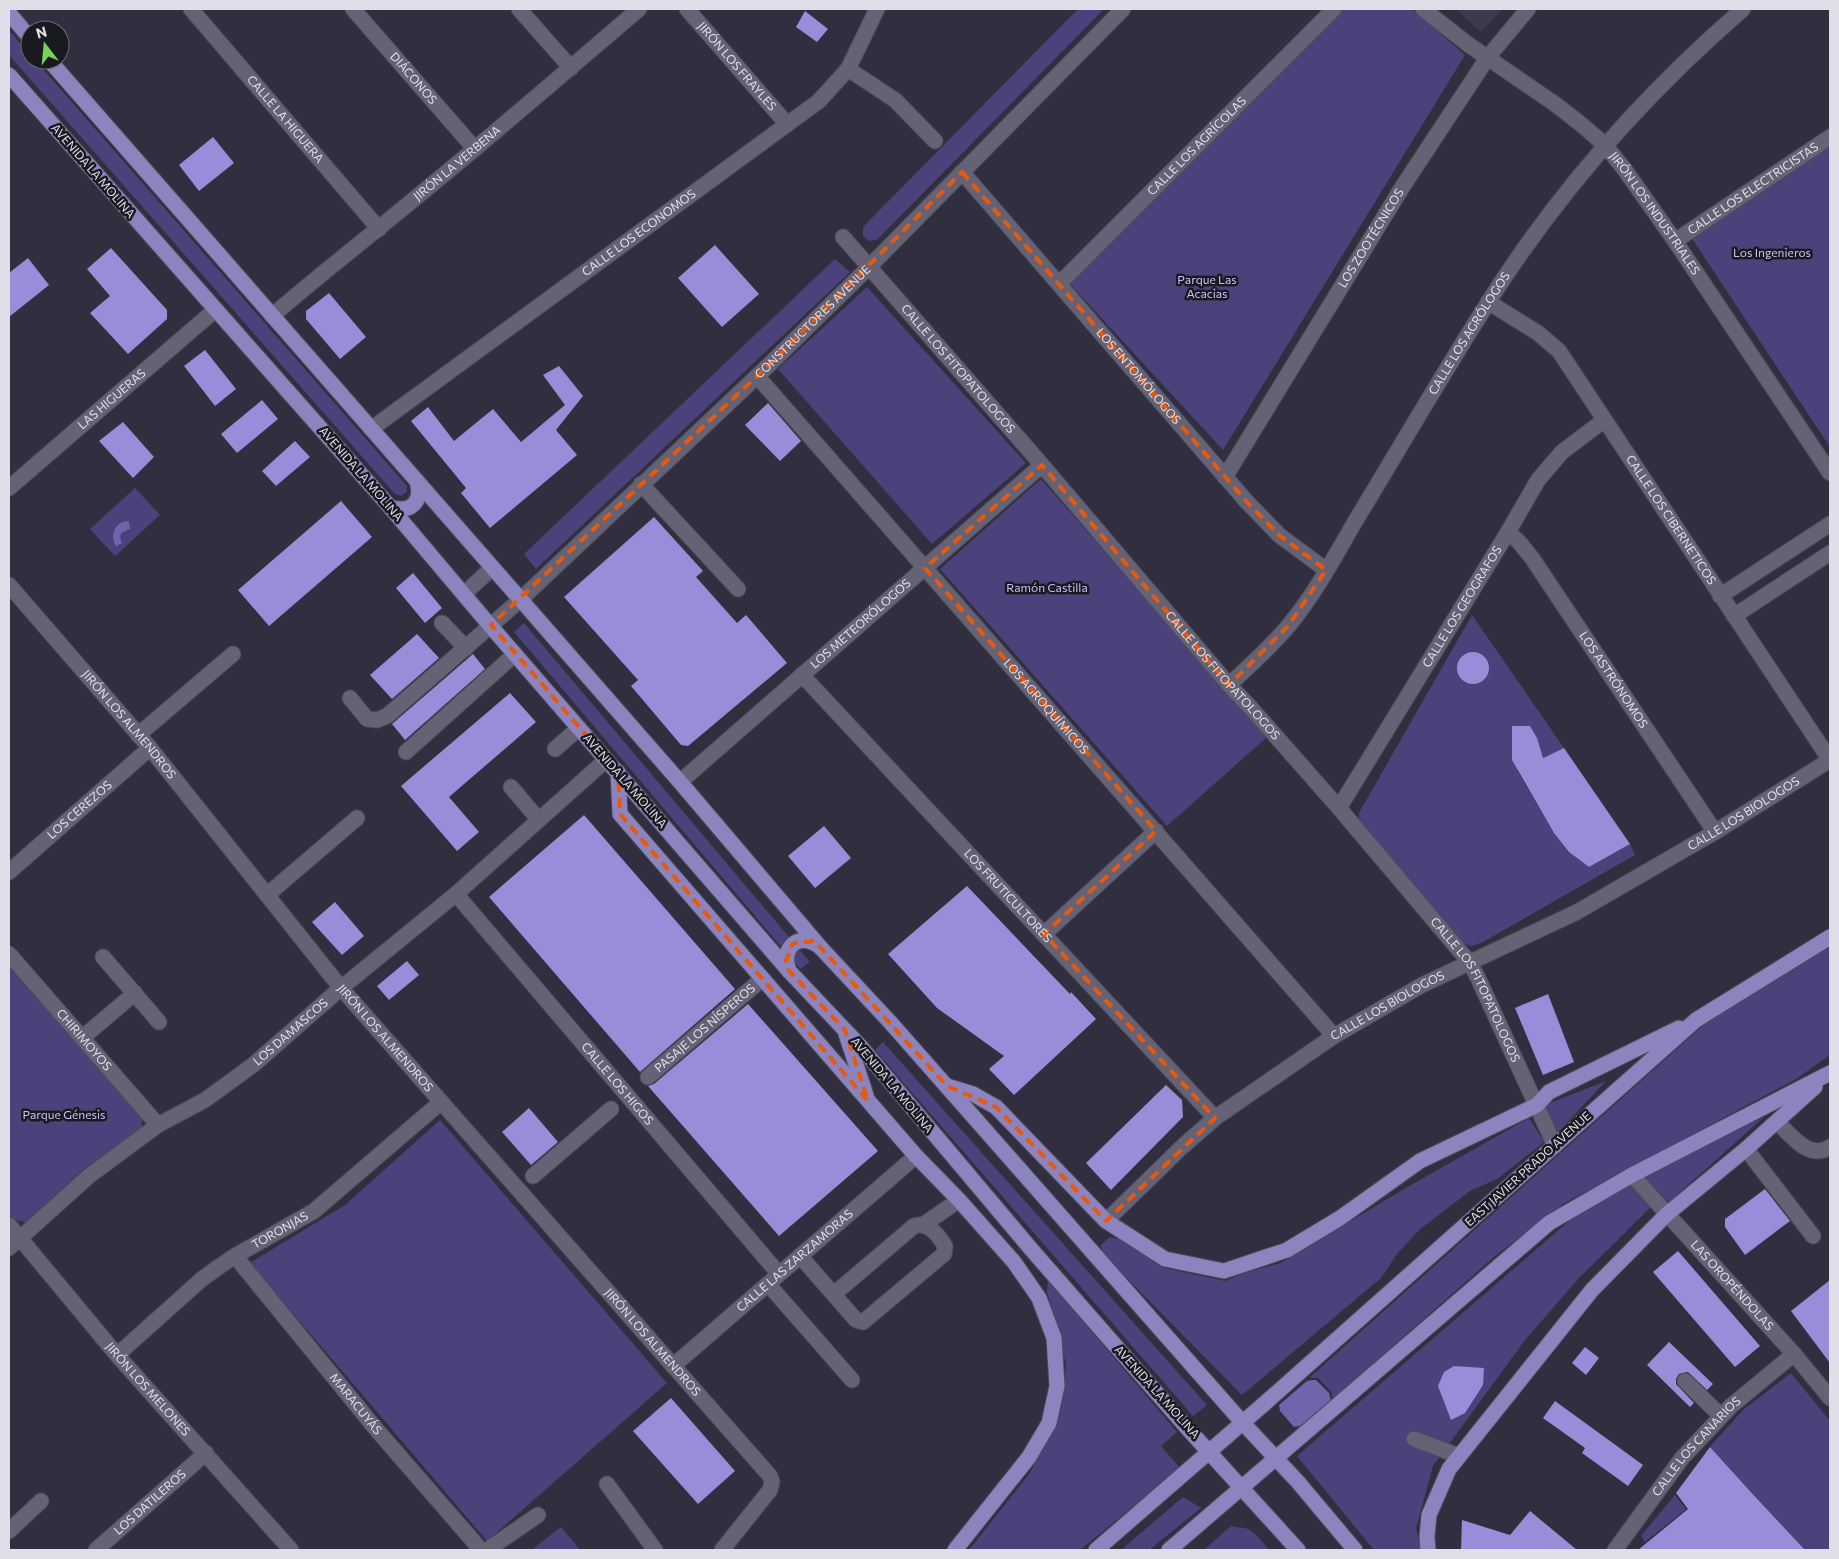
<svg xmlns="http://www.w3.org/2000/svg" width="1839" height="1559" font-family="Commissioner,sans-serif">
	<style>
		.built { fill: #3c3a4f }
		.green { fill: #4c427b }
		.water { fill: #7065ad }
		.building { fill: #978dd8 }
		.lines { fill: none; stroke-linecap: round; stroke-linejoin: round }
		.minor-casing { stroke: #4d4b58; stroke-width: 17 }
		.major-casing { stroke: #4d4b58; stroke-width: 17 }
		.minor { stroke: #646274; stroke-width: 15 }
		.major { stroke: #8c84be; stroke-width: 15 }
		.marked { fill: none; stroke: #e8590c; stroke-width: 4; stroke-dasharray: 10 6; stroke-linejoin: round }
		.labels { text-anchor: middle; stroke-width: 5; stroke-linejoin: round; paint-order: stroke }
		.street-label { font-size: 12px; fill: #e0dfe9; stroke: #191920 }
		.park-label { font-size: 12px; fill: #c8c2fe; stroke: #191920 }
	</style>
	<rect width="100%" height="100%" fill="#312f3f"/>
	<path class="built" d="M1456,9H1503L1481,32Z"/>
	<g class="green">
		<path d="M1078,9H1104L877,240L868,241L863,236V227Z"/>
		<path d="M1344,9H1412L1465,55L1223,450L1070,284Z"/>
		<path d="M9,30L30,55V60H35L407,486V492L401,496L395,494L9,55Z"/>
		<path d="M1830,145V447L1691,237Z"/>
		<path d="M835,259L850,272L536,569L524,554Z"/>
		<path d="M867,287L1026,463L932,544L778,369Z"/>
		<path d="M1041,479L1267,737L1167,826L940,569Z"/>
		<path d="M135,488L160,515L115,556L90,529Z"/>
		<path d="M1472,615L1564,748L1517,770L1554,833L1569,852L1589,867L1630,844L1635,855L1483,942L1472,946L1461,943L1359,821V813Z"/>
		<path d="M524,623L810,962L800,969L514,632Z"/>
		<path d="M1830,946V1055L1796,1079L1563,1204L1495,1256L1333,1399L1331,1392L1318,1378H1309L1706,1023Z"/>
		<path d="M9,967L142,1118V1128L85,1168L26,1222L14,1220L9,1214Z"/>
		<path d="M883,1042L1207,1405L1193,1416L875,1050Z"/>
		<path d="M1606,1081L1558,1132L1540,1107Z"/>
		<path d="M1764,1117L1669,1202L1642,1176Z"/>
		<path d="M1529,1118L1544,1142L1497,1179L1470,1191L1419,1230L1397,1254L1381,1278L1242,1395L1102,1253L1101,1245L1110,1237L1120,1240L1164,1268L1225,1281L1244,1273L1281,1263L1404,1189Z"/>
		<path d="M440,1120L667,1383L487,1541L250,1263L345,1205Z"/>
		<path d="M1630,1183L1651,1207L1580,1277L1525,1340L1433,1466L1416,1528L1421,1550H1374L1297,1456L1569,1221Z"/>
		<path d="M1048,1280L1177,1432L1161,1446L1180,1468L1080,1550H969L1029,1474L1057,1424L1063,1398L1066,1364L1047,1292Z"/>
		<path d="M1791,1373L1830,1421V1550H1805L1710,1447L1743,1410Z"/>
		<path d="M1675,1495L1686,1509L1645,1542L1641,1536Z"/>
		<path d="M1183,1497L1201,1508L1149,1550H1121Z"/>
		<path d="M1231,1526C1236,1528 1238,1527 1244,1528C1254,1529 1263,1543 1269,1550H1204Z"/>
		<path d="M561,1527L580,1550H536L534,1548Z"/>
	</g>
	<g class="water">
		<path d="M126,521L129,522L130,529L121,533L120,538L122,543L116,546C110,536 114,524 126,521Z"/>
		<path d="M1312,1380H1316L1329,1393L1331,1401L1300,1426L1294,1427L1280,1411L1279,1405L1307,1381Z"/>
	</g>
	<g class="building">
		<path d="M805,11L828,29L817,42L796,27Z"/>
		<path d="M213,137L234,163L199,191L179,165Z"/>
		<path d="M715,245L759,294L722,327L678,278Z"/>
		<path d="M111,248L167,310V319L128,354L90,313L110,296L87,269Z"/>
		<path d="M28,258L49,285L9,317V273Z"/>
		<path d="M329,293L366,337L340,359L306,319V311Z"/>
		<path d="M205,350L236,389L215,406L184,366Z"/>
		<path d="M559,366L583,396L556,430L577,455L490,528L461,493L466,488L411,421L428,407L454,441L493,409L521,442L565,405L543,375Z"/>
		<path d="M262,400L278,419L237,453L221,434Z"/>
		<path d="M768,403L801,441L780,461L745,425Z"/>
		<path d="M123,422L154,457L133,478L99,441Z"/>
		<path d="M295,441L310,457L276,486L262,471Z"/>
		<path d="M341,501L372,537L269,626L238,590Z"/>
		<path d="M654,517L703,571L696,577L737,623L746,615L787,663L688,746L681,745L631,686L638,680L564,597Z"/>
		<path d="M413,573L442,608L425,623L396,588Z"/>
		<path d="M417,634L439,658L392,699L370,675Z"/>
		<circle cx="1473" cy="668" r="16"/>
		<path d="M473,654L485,669L405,740L392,724Z"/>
		<path d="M510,693L536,722L449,797L479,832L457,851L401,786Z"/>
		<path d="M1512,726H1530L1537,738L1543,758L1564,748L1630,844L1589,867L1569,852L1554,833L1512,760Z"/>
		<path d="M584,815L735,989L640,1072L489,897Z"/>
		<path d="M824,826L851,858L815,888L788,856Z"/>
		<path d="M967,886L1070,994L1071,992L1096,1019L1014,1095L989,1069L1004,1056L937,1008L888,954Z"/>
		<path d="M335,902L364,936L342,955L312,922Z"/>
		<path d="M407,961L419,975L389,1000L377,986Z"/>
		<path d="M1548,994L1574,1062L1543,1075L1515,1008Z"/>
		<path d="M748,1004L878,1151L779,1236L648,1086L654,1084Z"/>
		<path d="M1166,1085L1182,1100L1183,1117L1111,1190L1086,1163Z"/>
		<path d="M529,1108L558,1142L531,1165L502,1132Z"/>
		<path d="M1765,1189L1790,1221L1745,1255L1725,1227V1219Z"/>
		<path d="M1678,1251L1760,1346L1735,1367L1653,1272Z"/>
		<path d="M1830,1280V1363L1791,1311Z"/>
		<path d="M1669,1342L1713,1384L1707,1390L1688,1372L1679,1374L1676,1379V1384L1694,1403L1690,1407L1647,1365Z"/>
		<path d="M1585,1347L1599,1358L1586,1375L1572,1363Z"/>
		<path d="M1454,1366L1484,1368L1483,1385L1465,1413L1451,1420L1438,1386L1444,1372Z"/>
		<path d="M671,1398L735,1471L698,1504L633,1431Z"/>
		<path d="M1555,1401L1643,1465L1628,1486L1582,1453L1585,1448L1543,1418Z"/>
		<path d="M1710,1447L1750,1491L1805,1550H1638L1688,1509L1676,1493Z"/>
		<path d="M1530,1511L1577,1550H1461L1462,1520L1510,1535Z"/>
	</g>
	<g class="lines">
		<defs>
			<g id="minor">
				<path id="s1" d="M191,9L379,229"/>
				<path id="s2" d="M353,9L475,149"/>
				<path d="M519,9L571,68"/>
				<path id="s3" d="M687,9L787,124"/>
				<path id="s4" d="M1423,9L1469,45L1555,104L1582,125L1605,145L1625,170L1675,241L1830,473"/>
				<path d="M848,69L895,100L935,141"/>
				<path id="s5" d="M962,172L1247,502L1279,535L1326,570"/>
				<path id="s6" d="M843,237L1042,465L1229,685L1251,708L1339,808L1470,963L1478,978L1555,1146"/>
				<path id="s7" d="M1675,241L1830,137"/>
				<path id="s8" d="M1059,284L1334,9"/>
				<path id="s9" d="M1488,302L1538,333L1559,351L1830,760"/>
				<path id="s10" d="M272,316C318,276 366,239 413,200C489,138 564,73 639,9"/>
				<path id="s11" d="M757,376L1334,1036"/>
				<path id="s12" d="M371,429L819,101L848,69L877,9"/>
				<path id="s13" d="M1225,477L1403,186L1488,57L1528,9"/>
				<path d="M641,484L738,589"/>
				<path id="s14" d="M9,488L215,310"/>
				<path id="s15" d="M1508,532L1519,542L1532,558L1715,832"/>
				<path id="s16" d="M9,585L150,748L341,988L770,1476L772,1482L770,1490L722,1550"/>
				<path d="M464,594L492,568"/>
				<path d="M1720,596L1830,524"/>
				<path d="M1734,616L1830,553"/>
				<path d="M442,623L466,648"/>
				<path id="s17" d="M802,675L1215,1118"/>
				<path id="s18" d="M1229,685C1250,665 1272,646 1290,624C1317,591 1337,552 1359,515C1399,449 1438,382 1479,317C1551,200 1639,99 1743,9"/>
				<path id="s19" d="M350,698L367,719L377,720L387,716L520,600L770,364L869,267L1123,9"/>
				<path d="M138,735L233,654"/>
				<path d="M555,749L579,728"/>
				<path d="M406,752L515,654"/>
				<path id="s20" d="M680,782L1042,465"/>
				<path d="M511,787L539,820"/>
				<path id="s21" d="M1339,808L1508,532L1538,480L1562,452L1603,421"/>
				<path id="s22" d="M9,872L150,748"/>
				<path id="s23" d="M456,894L779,1274"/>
				<path d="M267,895L357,818"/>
				<path d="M1044,934L1156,831"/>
				<path id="s24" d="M9,954L158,1125"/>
				<path d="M103,957L159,1022"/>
				<path d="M82,1038L135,993"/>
				<path id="s25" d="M648,1077L762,979"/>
				<path d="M1777,1122C1791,1135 1809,1161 1830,1147"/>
				<path d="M1746,1149L1813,1236"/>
				<path id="s26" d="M1632,1175L1794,1354L1830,1398"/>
				<path d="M533,1176L611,1109"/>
				<path id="s27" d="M1106,1221L1183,1146L1215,1118L1334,1036L1422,985L1577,912L1715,832L1830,760"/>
				<path id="s28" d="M9,1225L117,1355L291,1550"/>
				<path d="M923,1225L959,1200"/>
				<path id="s29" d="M9,1248L89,1176L158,1125L205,1100L253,1065L341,988L456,894L606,760"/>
				<path id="s30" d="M235,1256L376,1429L481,1550"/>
				<path d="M800,1256L856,1320L863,1322L944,1254L945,1246C939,1236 928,1221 914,1226L834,1294"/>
				<path d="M768,1284L852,1380"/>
				<path id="s31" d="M117,1355L202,1279L220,1266L235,1256L314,1211L441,1102"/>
				<path id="s32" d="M673,1366L916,1156"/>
				<path d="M1685,1381L1721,1416"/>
				<path d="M1414,1439L1459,1456"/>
				<path d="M607,1484L655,1550"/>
				<path d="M9,1531L41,1501"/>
				<path id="s33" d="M96,1550L206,1453"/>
				<path d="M487,1550L538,1515"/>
				<path id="s34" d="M1615,1550L1682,1458L1731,1406L1794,1354"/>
			</g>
			<g id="major">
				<path d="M9,13L30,38"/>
				<path d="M49,60L680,782L821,948L890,1022L1242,1422L1298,1482L1355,1550"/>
				<path d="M9,75L390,507L487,622L789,971L861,1047L1031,1249L1189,1430L1298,1550"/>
				<path d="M390,507C411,514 423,502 417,481"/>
				<path d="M618,772L620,814L916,1156L959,1200L1014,1262L1039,1298L1054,1338L1057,1386L1049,1423L1029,1457L955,1550"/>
				<path d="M789,971C780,947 799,931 820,947"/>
				<path d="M846,1034L866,1095"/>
				<path d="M947,1086L973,1094L996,1107L1106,1221L1165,1259L1224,1271L1287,1250L1340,1218L1420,1161L1537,1105L1549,1092L1679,1028"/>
				<path d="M1096,1550L1264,1404L1696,1020L1830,937"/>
				<path d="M1169,1550L1549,1223L1632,1175L1830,1073"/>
				<path d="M1428,1550L1427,1537L1429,1515L1449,1469L1592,1290L1667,1214L1746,1149L1815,1087"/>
			</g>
		</defs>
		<use href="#minor" class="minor-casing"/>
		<use href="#major" class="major-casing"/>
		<use href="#minor" class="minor"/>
		<use href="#major" class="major"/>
	</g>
	<path class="marked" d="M962,172L1247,502L1279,535L1326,570L1288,626L1229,685L1042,465L925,568L1156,831L1044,934L1215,1118L1106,1221L996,1107L947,1086L821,948L813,941L793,943L786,961L789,971L845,1030L868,1101L620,814L618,772L491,625L770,364Z"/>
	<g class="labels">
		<g class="street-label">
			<text dy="4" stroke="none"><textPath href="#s3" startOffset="76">JIRÓN LOS FRAYLES</textPath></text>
			<text dy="4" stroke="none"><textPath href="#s2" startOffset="92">DIÁCONOS</textPath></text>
			<text dy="4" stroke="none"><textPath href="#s1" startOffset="145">CALLE LA HIGUERA</textPath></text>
			<text dy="4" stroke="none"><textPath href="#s8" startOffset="195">CALLE LOS AGRÍCOLAS</textPath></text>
			<text dy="4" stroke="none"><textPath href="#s10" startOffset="240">JIRÓN LA VERBENA</textPath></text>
			<text transform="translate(93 171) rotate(49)" y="4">AVENIDA LA MOLINA</text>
			<text dy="4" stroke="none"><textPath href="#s7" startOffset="94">CALLE LOS ELECTRICISTAS</textPath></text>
			<text dy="4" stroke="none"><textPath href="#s4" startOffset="312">JIRÓN LOS INDUSTRIALES</textPath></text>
			<text dy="4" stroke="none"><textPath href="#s12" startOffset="332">CALLE LOS ECONOMOS</textPath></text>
			<text dy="4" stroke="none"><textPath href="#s13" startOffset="280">LOS ZOOTÉCNICOS</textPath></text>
			<text dy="4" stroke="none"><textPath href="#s19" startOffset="628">CONSTRUCTORES AVENUE</textPath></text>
			<text dy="4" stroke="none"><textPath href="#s18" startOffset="428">CALLE LOS AGRÓLOGOS</textPath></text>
			<text dy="4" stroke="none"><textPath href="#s6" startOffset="175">CALLE LOS FITOPATOLOGOS</textPath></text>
			<text dy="4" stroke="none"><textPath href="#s5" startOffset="270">LOS ENTOMÓLOGOS</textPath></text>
			<text dy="4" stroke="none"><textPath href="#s14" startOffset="136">LAS HIGUERAS</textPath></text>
			<text transform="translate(361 474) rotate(49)" y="4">AVENIDA LA MOLINA</text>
			<text dy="4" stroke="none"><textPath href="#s9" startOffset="289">CALLE LOS CIBERNETICOS</textPath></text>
			<text dy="4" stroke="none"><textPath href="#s21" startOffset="236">CALLE LOS GEOGRAFOS</textPath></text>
			<text dy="4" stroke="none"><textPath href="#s20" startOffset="240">LOS METEORÓLOGOS</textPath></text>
			<text dy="4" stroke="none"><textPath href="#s6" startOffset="580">CALLE LOS FITOPATOLOGOS</textPath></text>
			<text dy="4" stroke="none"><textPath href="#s15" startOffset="182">LOS ASTRÓNOMOS</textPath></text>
			<text dy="4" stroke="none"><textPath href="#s11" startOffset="439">LOS AGROQUÍMICOS</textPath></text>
			<text dy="4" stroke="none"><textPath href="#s16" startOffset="184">JIRÓN LOS ALMENDROS</textPath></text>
			<text transform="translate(625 781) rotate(49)" y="4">AVENIDA LA MOLINA</text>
			<text dy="4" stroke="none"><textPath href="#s22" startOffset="94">LOS CEREZOS</textPath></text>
			<text dy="4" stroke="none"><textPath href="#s27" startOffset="761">CALLE LOS BIOLOGOS</textPath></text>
			<text dy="4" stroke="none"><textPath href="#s17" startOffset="302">LOS FRUTICULTORES</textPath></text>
			<text dy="4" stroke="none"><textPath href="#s6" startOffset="985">CALLE LOS FITOPATOLOGOS</textPath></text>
			<text dy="4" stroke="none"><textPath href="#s27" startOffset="356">CALLE LOS BIOLOGOS</textPath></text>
			<text dy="4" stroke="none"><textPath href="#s25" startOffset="75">PASAJE LOS NÍSPEROS</textPath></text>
			<text dy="4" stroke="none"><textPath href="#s29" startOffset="356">LOS DAMASCOS</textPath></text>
			<text dy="4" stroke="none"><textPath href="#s16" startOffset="589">JIRÓN LOS ALMENDROS</textPath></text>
			<text dy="4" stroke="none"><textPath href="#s24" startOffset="114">CHIRIMOYOS</textPath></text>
			<text dy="4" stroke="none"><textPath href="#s23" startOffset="249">CALLE LOS HIGOS</textPath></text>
			<text transform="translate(892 1085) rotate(50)" y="4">AVENIDA LA MOLINA</text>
			<text transform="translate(1528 1169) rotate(-42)" y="4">EAST JAVIER PRADO AVENUE</text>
			<text dy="4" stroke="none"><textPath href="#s31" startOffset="206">TORONJAS</textPath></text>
			<text dy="4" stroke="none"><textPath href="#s32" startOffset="161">CALLE LAS ZARZAMORAS</textPath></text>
			<text dy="4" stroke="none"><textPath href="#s26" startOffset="149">LAS OROPÉNDOLAS</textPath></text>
			<text dy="4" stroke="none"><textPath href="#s16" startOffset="994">JIRÓN LOS ALMENDROS</textPath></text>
			<text dy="4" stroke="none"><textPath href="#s28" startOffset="215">JIRÓN LOS MELONES</textPath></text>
			<text transform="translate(1157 1392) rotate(48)" y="4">AVENIDA LA MOLINA</text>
			<text dy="4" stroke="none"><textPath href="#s30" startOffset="191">MARACUYÁS</textPath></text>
			<text dy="4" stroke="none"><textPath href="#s34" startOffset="132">CALLE LOS CANARIOS</textPath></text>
			<text dy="4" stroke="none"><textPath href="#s33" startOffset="72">LOS DATILEROS</textPath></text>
		</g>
		<g class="park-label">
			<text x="1772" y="257">Los Ingenieros</text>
			<text x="1207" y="284">Parque Las<tspan x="1207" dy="14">Acacias</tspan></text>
			<text x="1047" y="592">Ramón Castilla</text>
			<text x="64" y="1119">Parque Génesis</text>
		</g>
	</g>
	<rect width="1839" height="1559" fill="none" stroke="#e0dfe9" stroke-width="20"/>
	<g transform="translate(45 45) rotate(344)"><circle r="24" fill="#191920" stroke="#696870"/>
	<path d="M0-4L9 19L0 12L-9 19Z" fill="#75d25b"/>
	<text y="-8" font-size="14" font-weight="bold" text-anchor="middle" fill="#e0dfe9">N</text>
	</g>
</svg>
